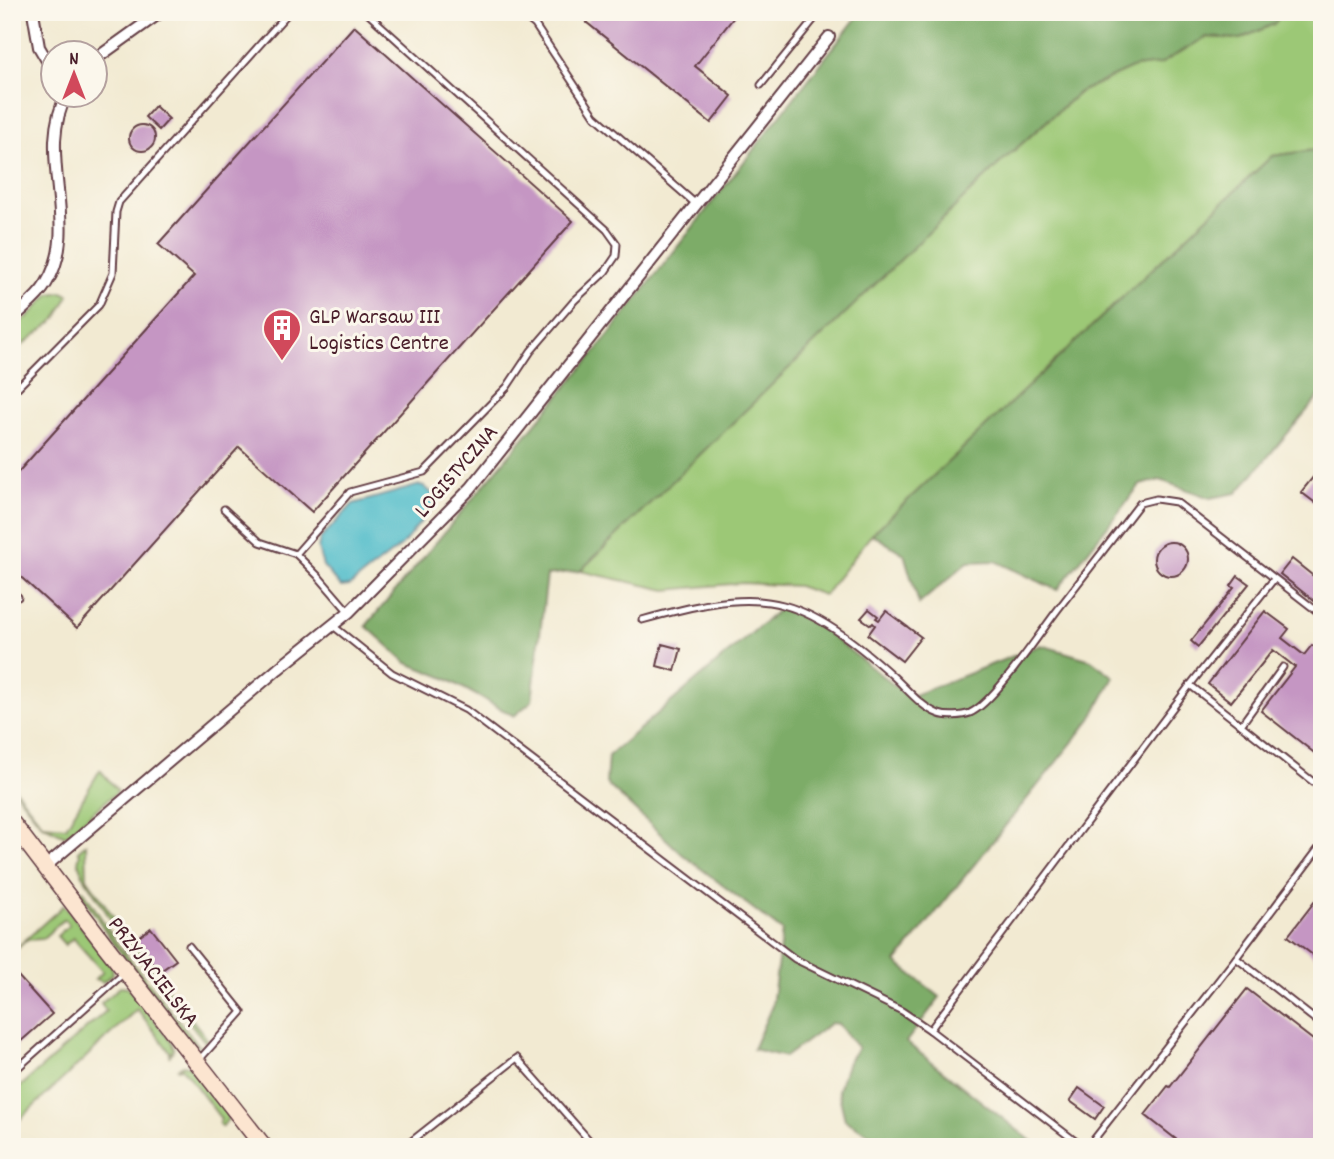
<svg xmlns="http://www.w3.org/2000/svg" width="1334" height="1159" font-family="Dekko,sans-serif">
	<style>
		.green { fill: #9cc876; stroke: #737450; stroke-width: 2 }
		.forest { fill: #7dac67; stroke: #646649; stroke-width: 2 }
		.water { fill: #4ebbc9; stroke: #4c6d7a; stroke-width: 2 }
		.building { fill: #c596c3 }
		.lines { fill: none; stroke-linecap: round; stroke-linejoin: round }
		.lane-casing { stroke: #633d44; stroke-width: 9 }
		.street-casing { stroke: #633d44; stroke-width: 14 }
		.secondary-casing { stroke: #633d44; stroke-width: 19 }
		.lane { stroke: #fff; stroke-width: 5 }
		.street { stroke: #fff; stroke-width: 10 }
		.secondary { stroke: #fce5d0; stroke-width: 16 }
		.labels { text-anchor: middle; stroke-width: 6; stroke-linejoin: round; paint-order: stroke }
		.poi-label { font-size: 23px; fill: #4a1f2b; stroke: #fbf7ec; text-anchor: start }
		.street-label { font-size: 23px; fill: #4a1f2b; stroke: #fbf7ec }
	</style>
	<rect width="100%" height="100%" fill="#fbf7ec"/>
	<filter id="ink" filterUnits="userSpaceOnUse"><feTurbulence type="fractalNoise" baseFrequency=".0143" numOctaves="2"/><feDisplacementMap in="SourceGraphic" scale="14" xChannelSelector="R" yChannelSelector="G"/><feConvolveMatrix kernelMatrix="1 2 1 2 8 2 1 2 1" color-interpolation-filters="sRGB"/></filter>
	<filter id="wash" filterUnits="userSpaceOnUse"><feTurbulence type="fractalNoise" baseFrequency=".00686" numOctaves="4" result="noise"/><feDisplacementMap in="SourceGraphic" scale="28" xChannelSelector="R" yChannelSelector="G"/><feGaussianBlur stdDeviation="1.57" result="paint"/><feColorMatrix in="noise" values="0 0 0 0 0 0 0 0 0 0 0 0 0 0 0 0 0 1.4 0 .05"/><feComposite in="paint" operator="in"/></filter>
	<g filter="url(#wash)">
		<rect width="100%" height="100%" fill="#f2ead2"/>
		<g class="green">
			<path d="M1283,12H1322V149L1272,156L872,534L824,595L798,586L743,583L666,590L580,571L999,164L1080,92L1134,67L1160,64L1206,37L1240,39L1274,24Z"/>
			<path d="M62,292L69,295L56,319L12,353V327L28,317L50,294Z"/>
			<path d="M100,770L118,791L65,836L42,825L12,788L13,786L43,825L66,827Z"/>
			<path d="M86,844L87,878L127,937L208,1040L205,1042L120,934L84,877L78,862L80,854L78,851Z"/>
			<path d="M79,890H83L117,943L199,1046L191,1043L113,943Z"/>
			<path d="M64,905L112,966L113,974L103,982L95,979L103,972L73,938L65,945L57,936L69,925L64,919L42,939L26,940L12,952Z"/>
			<path d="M121,986L128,987L171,1041L174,1049L169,1057L170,1052L137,1009L12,1127V1094L106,1011L101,1003Z"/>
			<path d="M183,1065L192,1067L226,1110L228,1119L222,1127L219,1124L221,1119L182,1068L177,1069Z"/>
		</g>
		<g class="forest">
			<path d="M861,12H1283L1274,24L1240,39L1206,37L1160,64L1134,67L1079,92L999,164L580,571L547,575L532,701L514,716L445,678L407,663L366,626L593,355Z"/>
			<path d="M1322,149V393L1237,493L1210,498L1160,480L1140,485L1057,590L995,561L968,562L919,604L904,554L872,534L1272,156Z"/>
			<path d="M781,608L820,627L909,697L1041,645L1091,660L1114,677L1091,719L896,962L940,997L906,1042L1039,1147H892L845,1120L838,1090L848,1062L858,1048L838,1024L831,1023L785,1057L753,1049L772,1006L782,931L682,854L606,783L608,756Z"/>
		</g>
		<path class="water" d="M420,485L424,486L437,498L436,503L402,545L349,586L341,587L323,566L318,549L320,539L353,504Z"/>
		<g id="blocks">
			<g class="building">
				<path d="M594,12H738L695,66L732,96L711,123L586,22Z"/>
				<path d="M354,26L573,221L312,512L239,447L77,628L12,569V479L194,276L158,244Z"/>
				<path d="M155,106L169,119L159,130L145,117Z"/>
				<circle cx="142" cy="138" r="13"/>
				<path d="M1322,466V508L1301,492Z"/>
				<circle cx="1171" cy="559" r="17"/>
				<path d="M1292,559L1322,583V600L1318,604L1280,574Z"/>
				<path d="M1238,576L1249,584L1198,647L1191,641L1234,588L1231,586Z"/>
				<path d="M869,609L878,616L876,618L879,620L886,611L921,637L902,661L868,635L875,625L873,623L871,625L861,618Z"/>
				<path d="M1265,611L1289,629L1282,638L1304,655L1312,645L1322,652V759L1261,711L1295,667L1273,650L1231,702L1208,684Z"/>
				<path d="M662,644L681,649L675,671L657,666Z"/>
				<path d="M1322,892V962L1288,936Z"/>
				<path d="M151,928L176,960L159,972L135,940Z"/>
				<path d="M18,976L52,1014L12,1049V981Z"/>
				<path d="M1247,989L1322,1047V1147H1186L1145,1115L1168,1086L1170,1087Z"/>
				<path d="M1079,1088L1104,1106L1095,1119L1070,1101Z"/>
			</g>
		</g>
	</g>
	<g filter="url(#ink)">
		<use href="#blocks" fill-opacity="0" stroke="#633d44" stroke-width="2"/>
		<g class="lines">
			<defs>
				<g id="lane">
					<path d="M519,12L535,25L595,116L697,205"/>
					<path d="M761,85L820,12"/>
					<path d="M12,393L99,305L113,273L116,212L119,202L289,12"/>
					<path d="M224,509L260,542L296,554L318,576L349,612"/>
					<path d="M296,554L350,492L424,472L507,387L531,351L574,301L605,272L616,256L617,244L607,230L366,12"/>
					<path d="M12,592L18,597"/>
					<path d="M642,620C685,608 739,593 783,605C824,616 863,649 894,677C907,689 922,708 939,714C947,717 962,716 970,713C994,703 1041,631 1059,608C1086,573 1113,538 1140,503L1156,499L1176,502L1322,615"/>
					<path d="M332,625L392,673L466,710L795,959L902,1011L930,1030"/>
					<path d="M1283,667L1241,725L1322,789"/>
					<path d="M1190,685L1274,579"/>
					<path d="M189,946L242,1012L199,1060"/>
					<path d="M1236,958L1322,1025"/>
					<path d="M12,1073L123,974"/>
					<path d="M404,1147L517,1058L595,1147"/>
					<path d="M1083,1147L930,1030L1190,685L1241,725"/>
					<path d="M1088,1147L1236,958L1322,844"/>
				</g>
				<g id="street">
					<path d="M33,12L39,47L52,69"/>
					<path d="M94,60L161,12"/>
					<path d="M12,319C24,307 37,299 46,284C83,225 34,155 67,94"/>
					<path d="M46,866L278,669L349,612L471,488L829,37"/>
				</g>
				<path id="secondary" d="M12,823L105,945L264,1147"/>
			</defs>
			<use href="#lane" class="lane-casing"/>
			<use href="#street" class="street-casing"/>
			<use href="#secondary" class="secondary-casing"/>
			<use href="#lane" class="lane"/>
			<use href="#street" class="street"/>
			<use href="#secondary" class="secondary"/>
		</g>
	</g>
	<defs>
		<symbol id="building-pin" viewBox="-11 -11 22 30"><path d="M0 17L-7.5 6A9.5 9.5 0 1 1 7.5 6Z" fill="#d1495b" stroke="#fbf7ec"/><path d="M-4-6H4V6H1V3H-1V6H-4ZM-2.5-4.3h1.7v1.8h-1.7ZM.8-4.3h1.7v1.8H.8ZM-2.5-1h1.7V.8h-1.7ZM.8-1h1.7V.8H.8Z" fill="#fff"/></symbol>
	</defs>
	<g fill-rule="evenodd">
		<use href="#building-pin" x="260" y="306" width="44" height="60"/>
	</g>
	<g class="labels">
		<g class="poi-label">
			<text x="309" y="323">GLP Warsaw III<tspan x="309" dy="26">Logistics Centre</tspan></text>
		</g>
		<g class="street-label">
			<text transform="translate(455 470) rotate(-49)" y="8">LOGISTYCZNA</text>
			<text transform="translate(155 971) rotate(52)" y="8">PRZYJACIELSKA</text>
		</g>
	</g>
	<rect width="1334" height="1159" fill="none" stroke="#fbf7ec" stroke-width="42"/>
	<g transform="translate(74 74)"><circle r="33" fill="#fbf7ec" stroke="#b4a19f" stroke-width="2"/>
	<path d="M0-5L12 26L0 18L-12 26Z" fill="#d1495b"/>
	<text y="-10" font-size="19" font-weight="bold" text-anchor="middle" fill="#4a1f2b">N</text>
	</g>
</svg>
